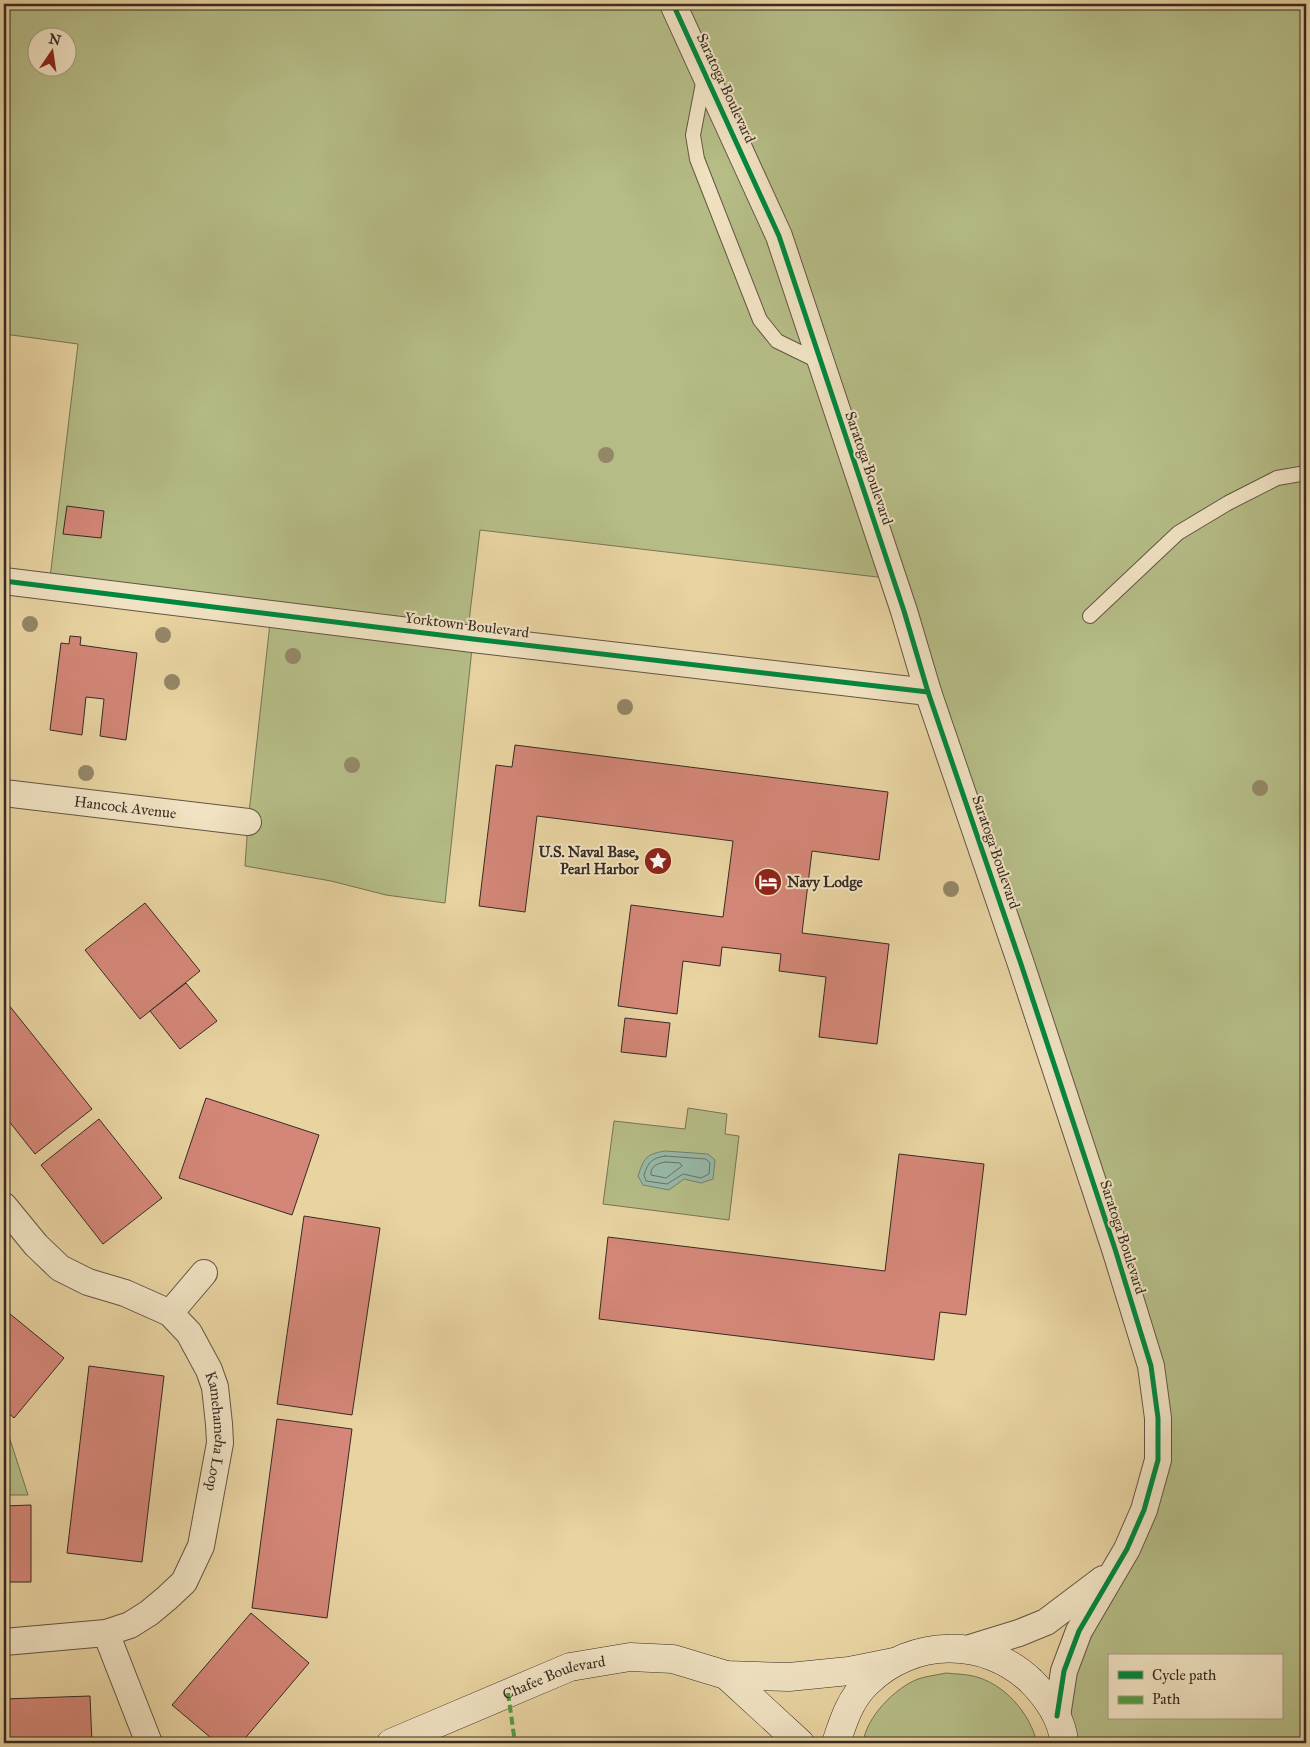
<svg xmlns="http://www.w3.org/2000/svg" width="1310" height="1747" font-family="'IM FELL Great Primer',serif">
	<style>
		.green { fill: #b5bc86; stroke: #767455; fill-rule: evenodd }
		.water { fill: #97b8a6; stroke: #718072 }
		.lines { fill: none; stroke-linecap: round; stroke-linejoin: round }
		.shore { stroke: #677265; stroke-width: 1 }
		.building { fill: #d48778; stroke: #372b24 }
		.lane-casing { stroke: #635543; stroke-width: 16 }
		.street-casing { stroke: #635543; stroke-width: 28 }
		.secondary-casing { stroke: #372b24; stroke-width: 29 }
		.lane { stroke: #f0e2c2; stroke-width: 14 }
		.street { stroke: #f0e2c2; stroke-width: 26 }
		.secondary { stroke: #f0e2c2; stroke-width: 28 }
		.quiet { stroke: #519d40; stroke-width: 4; stroke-dasharray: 8 4; stroke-linecap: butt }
		.cycleway-casing { stroke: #f0e2c2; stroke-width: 8 }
		.cycleway { stroke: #00873e; stroke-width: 5 }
		.tree { fill: #948767 }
		.labels { text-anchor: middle; stroke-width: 4; stroke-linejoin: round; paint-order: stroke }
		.street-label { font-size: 15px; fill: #372b24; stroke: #f0e2c2 }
		.poi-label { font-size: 15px; font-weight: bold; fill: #372b24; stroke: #f0e2c2; text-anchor: end }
	</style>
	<rect width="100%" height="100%" fill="#e8d3a1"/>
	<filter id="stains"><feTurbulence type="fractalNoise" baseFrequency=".004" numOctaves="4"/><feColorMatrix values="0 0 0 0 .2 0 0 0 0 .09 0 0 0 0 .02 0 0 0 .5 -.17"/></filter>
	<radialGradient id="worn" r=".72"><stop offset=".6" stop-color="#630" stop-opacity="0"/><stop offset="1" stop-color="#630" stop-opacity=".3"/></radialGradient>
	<g class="green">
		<path d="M4,4H1306V1743H1069L1057,1716L1112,1573L1158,1418L890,571L877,577L480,530L467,638L473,639L445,903L386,895L331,881L245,866L248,822L271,614L49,586L78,344L4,334ZM38,38H68V68H38ZM1109,1656H1281V1718H1109Z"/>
		<path d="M688,1108L727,1114L725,1134L739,1136L729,1220L603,1204L614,1121L685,1129Z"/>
		<path d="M4,1422L5,1424L28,1495H4Z"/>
		<path d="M946,1673C954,1674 964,1674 973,1676C1004,1683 1030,1713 1037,1743H863C866,1717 895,1688 918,1679C927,1676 937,1675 946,1673Z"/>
	</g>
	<path class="water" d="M665,1151L708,1154L715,1160L713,1179L701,1183L684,1179L669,1190L643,1185L638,1176C644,1158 646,1154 665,1151Z"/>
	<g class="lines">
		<g class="shore">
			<path d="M665,1156L706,1159L710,1163L709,1174L701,1178L683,1174L667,1184L646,1181L644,1175C648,1162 652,1158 665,1156Z"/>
			<path d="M666,1162L680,1163L682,1166L666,1178L651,1175C650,1166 658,1163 666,1162Z"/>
		</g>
	</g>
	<g class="building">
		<path d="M67,506L104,511L101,538L63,534Z"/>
		<path d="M70,636L81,637L80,645L137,653L126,740L100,736L104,699L86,697L82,735L50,730L61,643L69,644Z"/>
		<path d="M515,745L888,792L879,860L812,851L802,933L889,944L877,1044L819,1037L826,977L779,971L781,954L722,947L720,966L683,961L677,1014L618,1006L631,905L723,917L733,841L537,816L525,912L479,906L496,765L512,767Z"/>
		<path d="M145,903L200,971L140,1019L85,950Z"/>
		<path d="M186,983L217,1021L180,1049L150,1011Z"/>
		<path d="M4,999L92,1109L35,1154L4,1115Z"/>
		<path d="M625,1018L670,1023L666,1057L621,1052Z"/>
		<path d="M206,1098L319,1135L292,1215L179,1178Z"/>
		<path d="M99,1119L162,1198L103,1244L41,1165Z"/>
		<path d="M899,1154L984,1164L966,1315L940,1312L934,1360L599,1319L608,1237L885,1271Z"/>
		<path d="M304,1216L380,1228L352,1415L277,1404Z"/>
		<path d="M4,1309L64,1358L14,1418L4,1409Z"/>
		<path d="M89,1366L164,1376L142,1562L67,1553Z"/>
		<path d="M277,1419L352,1429L327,1618L252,1608Z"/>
		<path d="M31,1505V1582H4V1506Z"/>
		<path d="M251,1613L309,1663L241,1743H217L172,1705Z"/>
		<path d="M90,1696L92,1743H4V1699Z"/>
	</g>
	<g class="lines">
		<defs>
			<g id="lane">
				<path d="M704,78L693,135L697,159L760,320L777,341L820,362"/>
				<path d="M1090,616L1178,533L1228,503L1277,478L1306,473"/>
			</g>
			<g id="street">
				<path d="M673,4L779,236L904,611L928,692L1021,964L1115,1249L1151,1366L1158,1418V1460L1144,1510L1127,1549L1079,1631L1064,1671L1057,1716"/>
				<path d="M4,581L473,639L928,692"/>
				<path id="s1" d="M4,793L248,822"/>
				<path id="s2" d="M4,1206L36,1245L60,1268L88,1282L125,1293L170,1313L189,1333L209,1370L215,1387L219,1424L220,1443L201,1546L184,1582L167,1598L149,1613L130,1625L106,1633L4,1642"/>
				<path d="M170,1313L204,1273"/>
				<path d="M106,1633L149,1743"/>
				<path d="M967,1649L1019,1633L1046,1622L1103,1579"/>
			</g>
			<g id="secondary">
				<path d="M726,1675L800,1743"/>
				<path id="s3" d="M391,1743L570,1667L630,1657L673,1659L726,1675L789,1677L849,1671L894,1662"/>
				<path d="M836,1743C843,1722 850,1699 867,1683C912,1638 985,1637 1031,1681C1047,1697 1063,1720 1064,1743"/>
			</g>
		</defs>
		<use href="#lane" class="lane-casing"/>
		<use href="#street" class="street-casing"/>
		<use href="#secondary" class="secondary-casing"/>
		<use href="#lane" class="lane"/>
		<use href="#street" class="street"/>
		<use href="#secondary" class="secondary"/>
		<path class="quiet" d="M508,1693L515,1743"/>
		<defs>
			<g id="cycleway">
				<path d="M673,4L779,236L904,611L928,692L1021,964L1115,1249L1151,1366L1158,1418V1460L1144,1510L1127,1549L1079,1631L1064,1671L1057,1716"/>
				<path d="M4,581L473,639L928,692"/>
			</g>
		</defs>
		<use href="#cycleway" class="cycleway-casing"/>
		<use href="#cycleway" class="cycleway"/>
	</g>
	<g class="tree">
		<circle cx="606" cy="455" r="8"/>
		<circle cx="30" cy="624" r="8"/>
		<circle cx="163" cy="635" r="8"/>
		<circle cx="293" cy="656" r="8"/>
		<circle cx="172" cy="682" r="8"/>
		<circle cx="625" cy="707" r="8"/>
		<circle cx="352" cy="765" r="8"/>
		<circle cx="86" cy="773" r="8"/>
		<circle cx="1260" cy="788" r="8"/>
		<circle cx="951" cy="889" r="8"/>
	</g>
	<defs>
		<symbol id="sight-disc" viewBox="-11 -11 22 22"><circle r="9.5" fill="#8f2418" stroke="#f0e2c2"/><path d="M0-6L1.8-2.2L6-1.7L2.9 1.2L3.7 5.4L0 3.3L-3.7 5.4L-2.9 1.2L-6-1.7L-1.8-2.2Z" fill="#fff"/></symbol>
		<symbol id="hotel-disc" viewBox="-11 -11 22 22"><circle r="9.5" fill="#8f2418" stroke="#f0e2c2"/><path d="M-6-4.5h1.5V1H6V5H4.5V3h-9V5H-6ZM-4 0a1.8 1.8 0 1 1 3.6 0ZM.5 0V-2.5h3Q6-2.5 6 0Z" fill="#fff"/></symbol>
	</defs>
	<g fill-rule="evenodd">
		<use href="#sight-disc" x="642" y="845" width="32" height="32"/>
		<use href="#hotel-disc" x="752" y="866" width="32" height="32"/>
	</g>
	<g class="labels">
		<g class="street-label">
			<text transform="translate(726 88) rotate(65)" y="5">Saratoga Boulevard</text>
			<text transform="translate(869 468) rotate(71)" y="5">Saratoga Boulevard</text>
			<text transform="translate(467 625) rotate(7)" y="5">Yorktown Boulevard</text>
			<text dy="5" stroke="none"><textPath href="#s1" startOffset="122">Hancock Avenue</textPath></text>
			<text transform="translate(996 852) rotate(71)" y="5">Saratoga Boulevard</text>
			<text transform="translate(1123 1237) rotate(72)" y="5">Saratoga Boulevard</text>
			<text dy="5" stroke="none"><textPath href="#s2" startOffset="335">Kamehameha Loop</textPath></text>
			<text dy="5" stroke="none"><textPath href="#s3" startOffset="176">Chafee Boulevard</textPath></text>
		</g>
		<g class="poi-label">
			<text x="639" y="857">U.S. Naval Base,<tspan x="639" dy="17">Pearl Harbor</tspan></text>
			<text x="787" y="887" text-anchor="start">Navy Lodge</text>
		</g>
	</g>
	<rect width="1310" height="1747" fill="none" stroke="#e8d3a1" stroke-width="20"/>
	<rect x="5" y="5" width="1300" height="1737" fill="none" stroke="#372b24" stroke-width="2.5"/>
	<rect x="10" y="10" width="1290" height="1727" fill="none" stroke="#372b24"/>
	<rect x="1108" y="1654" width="175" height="65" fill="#f0e2c2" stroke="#a69983"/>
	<rect x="1118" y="1671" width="25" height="8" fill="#00873e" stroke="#a69983"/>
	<text x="1152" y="1680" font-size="15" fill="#372b24">Cycle path</text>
	<rect x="1118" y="1696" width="25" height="8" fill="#519d40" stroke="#a69983"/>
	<text x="1152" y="1704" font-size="15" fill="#372b24">Path</text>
	<g transform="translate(52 52) rotate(13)"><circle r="24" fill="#f0e2c2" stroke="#a69983"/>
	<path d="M0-4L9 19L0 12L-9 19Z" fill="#8f2418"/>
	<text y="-8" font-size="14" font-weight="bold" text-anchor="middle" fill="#372b24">N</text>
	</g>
	<rect width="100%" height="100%" filter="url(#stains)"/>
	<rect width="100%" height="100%" fill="url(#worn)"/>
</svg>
